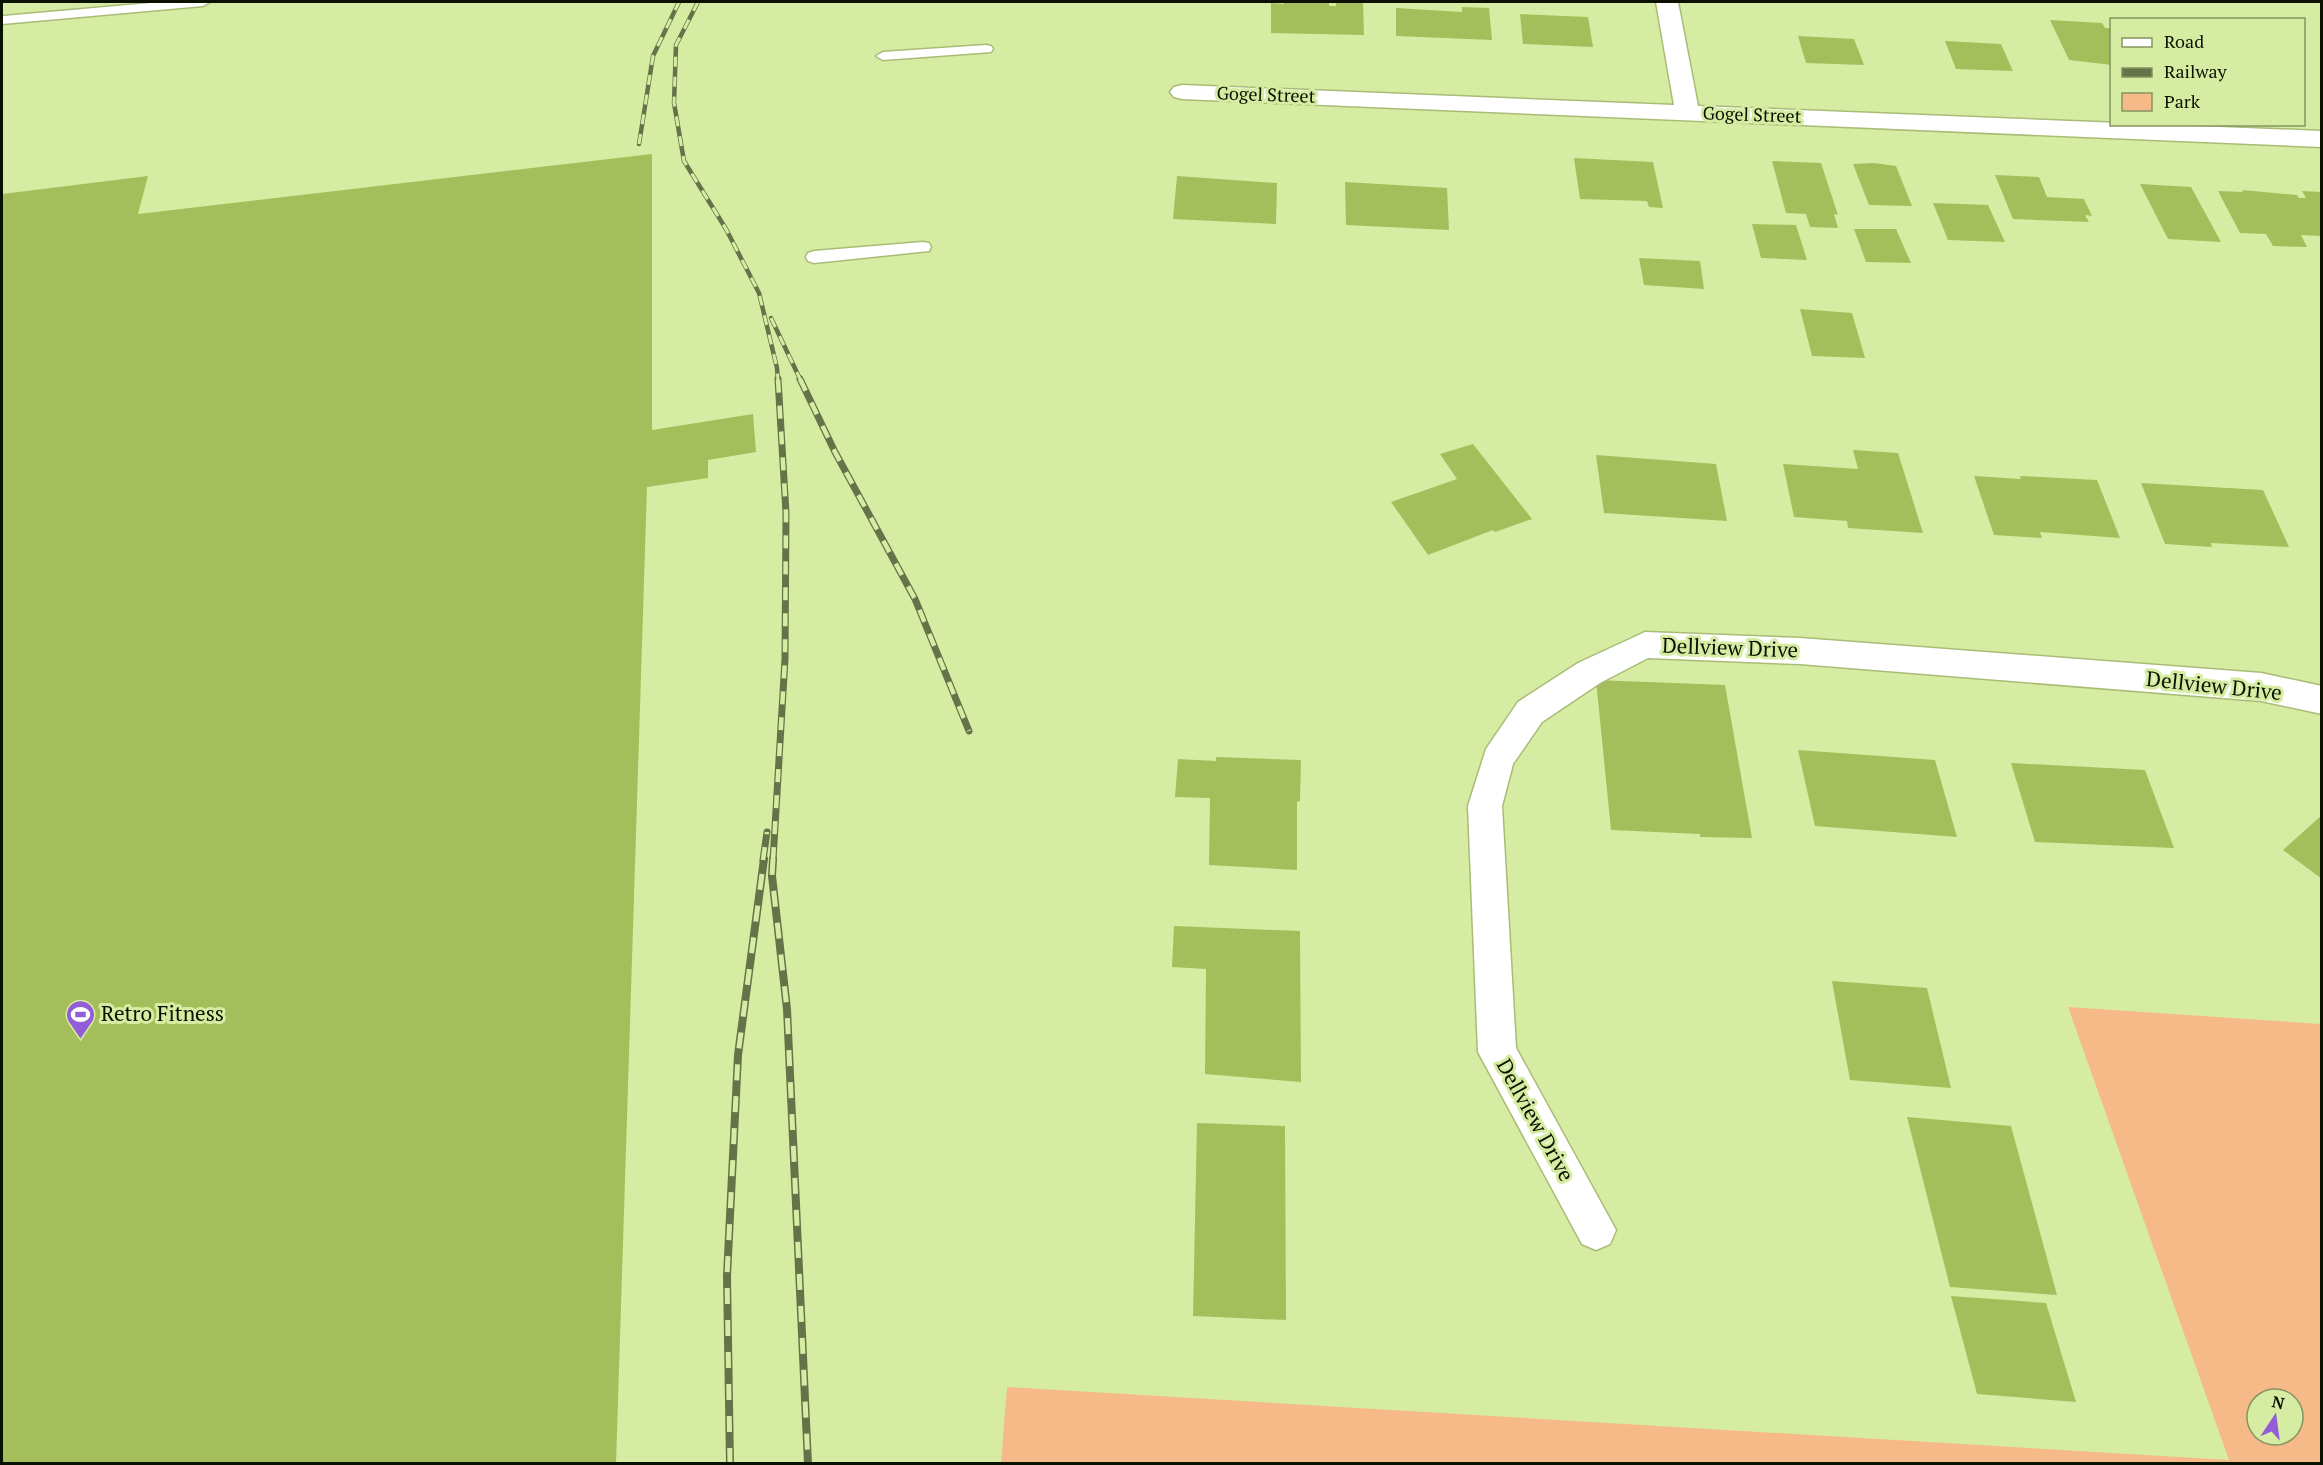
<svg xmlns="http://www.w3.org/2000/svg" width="2323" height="1465" font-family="'PT Serif',serif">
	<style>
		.green { fill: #f5ba88; fill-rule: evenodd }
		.building { fill: #a5be5c }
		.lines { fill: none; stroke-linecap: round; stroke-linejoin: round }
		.lane-casing { stroke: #a9bc76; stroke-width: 3 }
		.street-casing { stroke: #a9bc76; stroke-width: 3 }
		.lane { fill: #fff; fill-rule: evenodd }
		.street { fill: #fff; fill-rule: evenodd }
		.rail-far2-casing { stroke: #667349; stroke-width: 4.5 }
		.rail-far1-casing { stroke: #667349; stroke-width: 7 }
		.rail-casing { stroke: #667349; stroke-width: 8 }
		.rail-far2 { stroke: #d7eca3; stroke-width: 3; stroke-dasharray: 10; stroke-linecap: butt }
		.rail-far1 { stroke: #d7eca3; stroke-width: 4.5; stroke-dasharray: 13; stroke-linecap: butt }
		.rail { stroke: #d7eca3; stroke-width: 5; stroke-dasharray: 16; stroke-linecap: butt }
		.labels { text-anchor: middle; stroke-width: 6; stroke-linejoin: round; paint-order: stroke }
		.far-street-label { font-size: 18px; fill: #0b1100; stroke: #d7eca3 }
		.street-label { font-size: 21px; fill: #0b1100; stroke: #d7eca3 }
		.poi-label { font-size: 21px; fill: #0b1100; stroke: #d7eca3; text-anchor: start }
	</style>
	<rect width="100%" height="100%" fill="#d7eca3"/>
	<path class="green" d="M2068,1007L2321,1024V1463H1001L1007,1387L2229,1460ZM2257,1399H2293V1435H2257Z"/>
	<g class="building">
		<path d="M1284,2H1329V6H1336V2H1363L1364,35L1271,33V3L1284,4Z"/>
		<path d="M1462,7L1489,8L1492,40L1396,36V8L1462,12Z"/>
		<path d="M1520,14L1588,17L1593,47L1523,44Z"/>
		<path d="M2050,20L2102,23L2105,28H2112V65L2069,60Z"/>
		<path d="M1798,36L1854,39L1864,65L1806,63Z"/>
		<path d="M1945,41L2001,44L2013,71L1956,69Z"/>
		<path d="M652,154V430L753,414L756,452L708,460V478L647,487L616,1464H2V194L148,176L138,214Z"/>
		<path d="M1574,158L1653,162L1663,208L1649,207L1647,201L1580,199Z"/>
		<path d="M1772,161L1821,163L1838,215L1834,214L1838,228L1810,227L1806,214L1786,213Z"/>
		<path d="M1874,163L1896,166L1912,206L1869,205L1853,164Z"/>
		<path d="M1995,175L2039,177L2047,197L2084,199L2092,216L2085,215L2089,222L2013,219Z"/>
		<path d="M1177,176L1277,183L1276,224L1173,219Z"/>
		<path d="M1345,182L1447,188L1449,230L1346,225Z"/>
		<path d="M2140,184L2191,187L2221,242L2168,239Z"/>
		<path d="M2242,190L2297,195L2299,198H2306L2302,191L2322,192V236L2301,235L2307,247L2273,246L2266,234L2240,233L2218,191L2243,192Z"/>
		<path d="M1933,203L1988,205L2005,242L1948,240Z"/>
		<path d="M1752,224L1796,225L1807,260L1761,258Z"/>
		<path d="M1854,229H1896L1911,263L1866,262Z"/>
		<path d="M1639,258L1700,261L1704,289L1644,285Z"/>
		<path d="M1800,309L1852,313L1865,358L1812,356Z"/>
		<path d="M1473,444L1532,519L1495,532L1493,530L1428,555L1391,502L1457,479L1440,454Z"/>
		<path d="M1853,450L1898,453L1923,533L1848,528L1847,521L1794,517L1783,464L1858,469Z"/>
		<path d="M1596,455L1716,464L1727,521L1604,513Z"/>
		<path d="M1974,476L2021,479L2020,476L2097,480L2120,538L2040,532L2042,538L1994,535Z"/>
		<path d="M2141,483L2263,490L2289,547L2211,543L2212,547L2165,544Z"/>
		<path d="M1596,680L1725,685L1752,838L1700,837V834L1611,830Z"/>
		<path d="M1798,750L1935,760L1957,837L1815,826Z"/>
		<path d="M1216,757L1301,760L1300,801L1297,802V870L1209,865L1210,798L1175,797L1178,759L1216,761Z"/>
		<path d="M2011,763L2145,770L2174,848L2035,842Z"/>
		<path d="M2322,815V879L2283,850Z"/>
		<path d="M1174,926L1300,931L1301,1082L1205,1074L1206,969L1172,967Z"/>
		<path d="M1832,981L1927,988L1951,1088L1850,1080Z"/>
		<path d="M1907,1117L2011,1126L2057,1295L1950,1287Z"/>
		<path d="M1197,1123L1285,1126L1286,1320L1193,1316Z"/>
		<path d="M1951,1296L2046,1303L2076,1402L1977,1394Z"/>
	</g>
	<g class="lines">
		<defs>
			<g id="lane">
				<path d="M162,2H210L203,6L2,24V16H4Z"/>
				<path d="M986,45L991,46L993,49L991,52L883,60L876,56L883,52Z"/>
				<path d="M923,242L929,243L931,247L929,251L814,263L808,261L806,257L808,253L814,251Z"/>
			</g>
			<g id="street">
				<path d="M1656,2H1678L1698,106L2322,131V147L1182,99L1174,97L1170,92L1174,87L1182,85L1674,105Z"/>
				<path d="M1645,632L1800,638L2261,673L2322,686V714L2261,701L1800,664L1648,658L1600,683L1542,722L1513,764L1502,806L1516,1048L1616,1230L1610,1244L1596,1250L1582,1244L1478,1052L1468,806L1486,749L1518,702L1578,663Z"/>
			</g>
		</defs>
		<use href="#lane" class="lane-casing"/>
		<use href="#street" class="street-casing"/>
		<use href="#lane" class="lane"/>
		<use href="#street" class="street"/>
		<defs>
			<g id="rail-far2">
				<path d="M698,2L676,45L674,103L684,161L726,229L759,293L777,368L778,381"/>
				<path d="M639,144L653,56L679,2"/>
				<path d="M771,318L801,381"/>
			</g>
			<g id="rail-far1">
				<path d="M800,379L835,452L915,599L969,731"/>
				<path d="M763,860L767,832"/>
				<path d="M773,860L785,659L786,513L778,379"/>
			</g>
			<g id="rail">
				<path d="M773,859L772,876L787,1009L808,1464"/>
				<path d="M730,1464L727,1276L738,1055L764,859"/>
			</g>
		</defs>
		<use href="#rail-far2" class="rail-far2-casing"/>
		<use href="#rail-far1" class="rail-far1-casing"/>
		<use href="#rail" class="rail-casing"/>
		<use href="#rail-far2" class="rail-far2"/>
		<use href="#rail-far1" class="rail-far1"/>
		<use href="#rail" class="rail"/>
	</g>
	<defs>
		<symbol id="stadium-pin" viewBox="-11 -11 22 30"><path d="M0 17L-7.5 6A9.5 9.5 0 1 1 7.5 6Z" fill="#925dd6" stroke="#d7eca3"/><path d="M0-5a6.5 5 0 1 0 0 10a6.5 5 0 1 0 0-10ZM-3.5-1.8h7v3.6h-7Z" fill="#fff"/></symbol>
	</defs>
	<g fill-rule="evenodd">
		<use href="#stadium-pin" x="64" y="998" width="33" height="45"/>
	</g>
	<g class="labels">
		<g class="far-street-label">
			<text transform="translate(1266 95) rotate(2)" y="6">Gogel Street</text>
			<text transform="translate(1752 115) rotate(2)" y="6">Gogel Street</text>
		</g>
		<g class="street-label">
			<text transform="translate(1730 648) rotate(2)" y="7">Dellview Drive</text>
			<text transform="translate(2214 686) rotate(6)" y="7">Dellview Drive</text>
			<text transform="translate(1535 1120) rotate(61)" y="7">Dellview Drive</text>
		</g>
		<g class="poi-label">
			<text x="101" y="1021">Retro Fitness</text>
		</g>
	</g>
	<rect width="2323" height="1465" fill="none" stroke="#0b1100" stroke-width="6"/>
	<rect x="2110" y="18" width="195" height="108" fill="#d7eca3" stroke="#859462" stroke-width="1.5"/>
	<rect x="2122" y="38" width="30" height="9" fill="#ffffff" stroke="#859462" stroke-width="1.5"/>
	<text x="2164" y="48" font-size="18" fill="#0b1100">Road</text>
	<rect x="2122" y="68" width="30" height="9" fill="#667349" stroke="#859462" stroke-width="1.5"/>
	<text x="2164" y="78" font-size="18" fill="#0b1100">Railway</text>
	<rect x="2122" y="93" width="30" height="18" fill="#f5ba88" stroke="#859462" stroke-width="1.5"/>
	<text x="2164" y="108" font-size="18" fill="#0b1100">Park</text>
	<g transform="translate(2275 1417) rotate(13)"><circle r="28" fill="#d7eca3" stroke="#859462" stroke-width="1.5"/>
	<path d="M0-4.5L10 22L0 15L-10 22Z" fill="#925dd6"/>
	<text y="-9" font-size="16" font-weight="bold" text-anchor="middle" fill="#0b1100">N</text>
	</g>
</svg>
